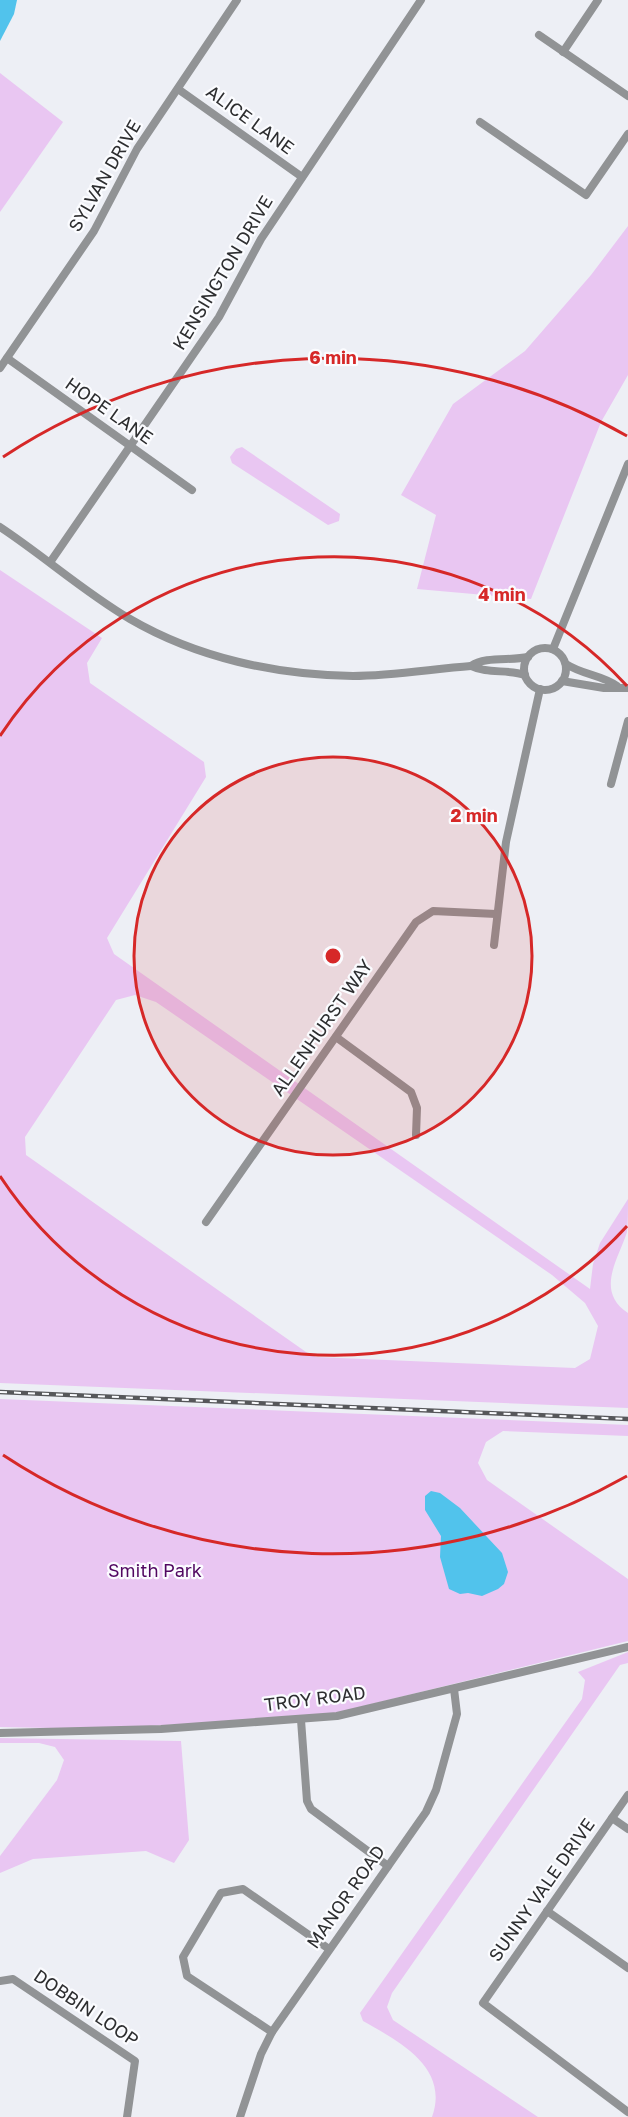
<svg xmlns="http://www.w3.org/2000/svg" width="628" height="2117" font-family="'Golos Text',sans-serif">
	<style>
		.green { fill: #e9c6f2; fill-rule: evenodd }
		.water { fill: #51c3ec }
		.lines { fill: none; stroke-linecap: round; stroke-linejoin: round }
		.minor { stroke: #919395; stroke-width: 8 }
		.rail-casing { stroke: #56575a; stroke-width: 4.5 }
		.rail { stroke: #fbfcff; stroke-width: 2; stroke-dasharray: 7; stroke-linecap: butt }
		.ring { fill: none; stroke: #d62828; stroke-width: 3 }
		.labels { text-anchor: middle; stroke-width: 4.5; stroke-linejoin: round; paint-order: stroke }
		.street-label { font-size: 18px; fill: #2d2e30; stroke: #fbfcff }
		.park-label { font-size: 18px; fill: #510761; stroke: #fbfcff }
		.centre { fill: #d62828; stroke: #fbfcff; stroke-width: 3 }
		.ring-label { font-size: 18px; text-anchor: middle; font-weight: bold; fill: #d62828; stroke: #fbfcff; stroke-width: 4.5; stroke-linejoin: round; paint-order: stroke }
	</style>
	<rect width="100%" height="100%" fill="#edeff5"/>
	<g class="green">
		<path d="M0,73L63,122L0,212Z"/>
		<path d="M628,226V375L601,422L531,599L417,589L436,515L401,495L453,404L525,351L591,275Z"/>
		<path d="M242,447L340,514L339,521L328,525L232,463L230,457L236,449Z"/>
		<path d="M0,570L102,638L87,663L90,683L204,762L206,777L107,938L114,954L590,1289L593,1264L600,1243L628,1199C628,1209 628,1223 627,1232C618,1260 595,1291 628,1313V1408L0,1383ZM135,995L156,1002L552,1275L585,1303L598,1326L590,1359L575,1368L316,1357L306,1352L26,1155L25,1137L116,1000Z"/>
		<path d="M0,1399L628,1425V1436L503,1431L486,1442L478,1463L487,1480L628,1579V1641L327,1715L102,1729L0,1727Z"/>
		<path d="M628,1652V1663L620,1665L392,1993L387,2007L393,2020L538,2117H432C450,2067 398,2041 363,2021L360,2013L582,1699L585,1680L578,1672Z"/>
		<path d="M0,1738L181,1741L189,1840L174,1863L146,1851L33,1859L0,1873V1856L57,1780L64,1760L55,1747L39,1743H0Z"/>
	</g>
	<g class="water">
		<path d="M0,0H17L14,14L0,41Z"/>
		<path d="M431,1491L440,1493L460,1508L502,1553L508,1572L504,1584L498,1589L482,1596L468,1593L460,1594L449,1589L440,1557L441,1536L425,1510V1496Z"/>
	</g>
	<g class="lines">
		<g class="minor">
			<path d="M539,35L628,96"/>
			<path d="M563,52L598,0"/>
			<path d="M178,89L302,177"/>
			<path d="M480,122L586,195L628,134"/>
			<path d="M7,358L192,490"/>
			<path d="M0,368L94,231L137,149L237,0"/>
			<path d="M0,527C44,556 84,592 130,619C197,658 276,675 353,676C392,676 432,669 471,666"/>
			<path d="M51,561L219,317L261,239L421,0"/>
			<circle cx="545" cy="669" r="21"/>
			<path d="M553,649L628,464"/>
			<path d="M566,664C583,675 602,675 617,686"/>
			<path d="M525,675C508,669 487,674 471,666C485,656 511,661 528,657"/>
			<path d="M562,681L604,688H628"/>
			<path d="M611,784L628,721"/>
			<path d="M494,945L506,842L540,689"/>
			<path d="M336,1037L411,1092L417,1108L416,1135"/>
			<path d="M206,1222L416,922L433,911L496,914"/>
			<path d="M301,1720L307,1801L311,1809L388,1866"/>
			<path d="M0,1733L161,1729L337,1716L628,1647"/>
			<path d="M628,1795L483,2003L628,2112"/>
			<path d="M612,1818L628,1829"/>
			<path d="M547,1911L628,1968"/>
			<path d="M0,1981L13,1979L135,2061L127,2117"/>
			<path d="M272,2032L187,1976L183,1957L221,1893L243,1889L329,1949"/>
			<path d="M240,2117L261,2054L272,2032L426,1812L436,1790L457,1714L454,1689"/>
		</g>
		<defs>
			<path id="rail" d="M0,1392L628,1419"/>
		</defs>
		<use href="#rail" class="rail-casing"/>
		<use href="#rail" class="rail"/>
	</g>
	<circle cx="333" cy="956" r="199" fill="#d62828" fill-opacity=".12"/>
	<g class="ring">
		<circle cx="333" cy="956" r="199"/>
		<path d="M627 1226A399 399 0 0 1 0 1176M0 736A399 399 0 0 1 627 686"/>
		<path d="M627 1476A598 598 0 0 1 3 1455M3 457A598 598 0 0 1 627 436"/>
	</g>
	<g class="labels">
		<g class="street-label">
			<text transform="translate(250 120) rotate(36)" y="6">ALICE LANE</text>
			<text transform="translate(105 176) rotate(-60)" y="6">SYLVAN DRIVE</text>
			<text transform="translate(223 273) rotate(-59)" y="6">KENSINGTON DRIVE</text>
			<text transform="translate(109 411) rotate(35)" y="6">HOPE LANE</text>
			<text transform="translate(322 1028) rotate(-55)" y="6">ALLENHURST WAY</text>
			<text transform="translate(315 1699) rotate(-7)" y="6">TROY ROAD</text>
			<text transform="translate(542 1890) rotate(-55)" y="6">SUNNY VALE DRIVE</text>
			<text transform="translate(346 1897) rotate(-55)" y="6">MANOR ROAD</text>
			<text transform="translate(86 2008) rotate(34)" y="6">DOBBIN LOOP</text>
		</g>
		<g class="park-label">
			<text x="155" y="1577">Smith Park</text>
		</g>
	</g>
	<circle cx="333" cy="956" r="9" class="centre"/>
	<g class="ring-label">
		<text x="333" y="364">6 min</text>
		<text x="502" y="601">4 min</text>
		<text x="474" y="822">2 min</text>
	</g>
</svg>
